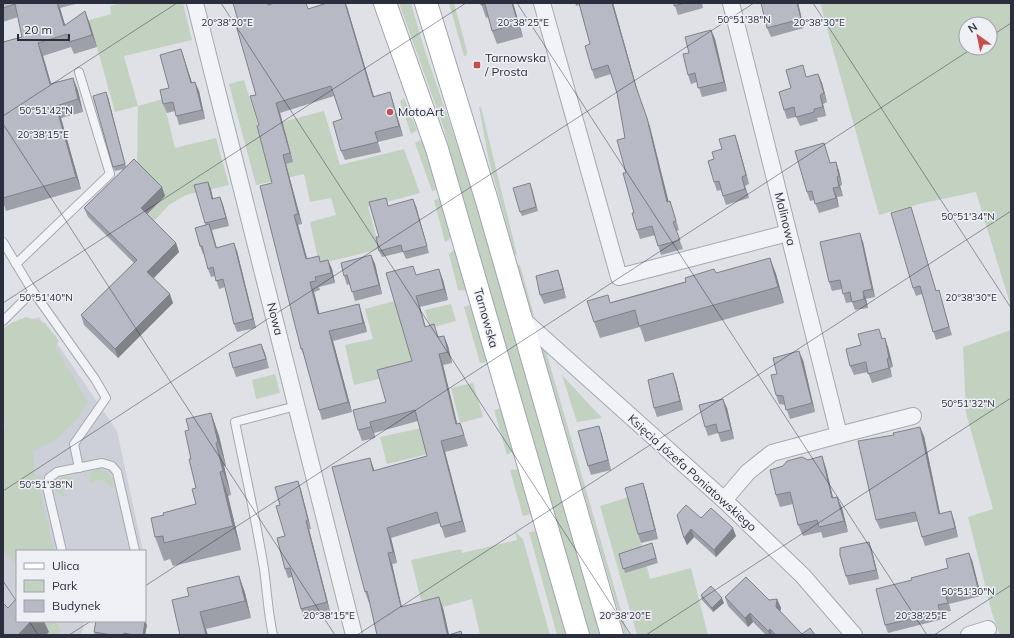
<svg xmlns="http://www.w3.org/2000/svg" width="1014" height="638" font-family="Mulish,sans-serif">
	<style>
		.built { fill: #ced0d9 }
		.green { fill: #c3d1c1; fill-rule: evenodd }
		.lines { fill: none; stroke-linecap: round; stroke-linejoin: round }
		.service-casing { stroke: #a5a8b1; stroke-width: 10 }
		.minor-casing { stroke: #a5a8b1; stroke-width: 18 }
		.primary-casing { stroke: #a0a4b2; stroke-width: 24 }
		.service { stroke: #f2f3f6; stroke-width: 8 }
		.minor { stroke: #f2f3f6; stroke-width: 16 }
		.primary { stroke: #fff; stroke-width: 22 }
		.wall { fill: #9da0a9 }
		.shaded-wall { fill: #808289 }
		.building { fill: #b7bac4; stroke: #808289 }
		.ticks { fill: none; stroke: #2a2e3d; stroke-width: 1; stroke-opacity: 0.45 }
		.poi-dot { fill: #c34f4e; stroke: #eff0f5; stroke-width: 1.5 }
		.labels { text-anchor: middle; stroke-width: 3; stroke-linejoin: round; paint-order: stroke }
		.poi-label { font-size: 12px; fill: #2a2e3d; stroke: #eff0f5; text-anchor: start }
		.street-label { font-size: 12px; fill: #2a2e3d; stroke: #eff0f5 }
		.ticks-label { font-size: 10px; text-anchor: middle; fill: #2a2e3d; stroke: #eff0f5; stroke-width: 3; stroke-linejoin: round; paint-order: stroke }
	</style>
	<rect width="100%" height="100%" fill="#dfe1e7"/>
	<path class="built" d="M39,317L117,431L143,551H17V621H85L81,635H3V327Z"/>
	<g class="green">
		<path d="M121,3H183L192,40L124,56L138,106L163,99L175,148L216,138L229,185L186,195L169,205L151,224L144,217L137,168L138,106L115,112L97,47L86,21L111,14L110,6Z"/>
		<path d="M399,3H411L425,51L472,188L600,635H589L556,519L492,304L443,126Z"/>
		<path d="M449,3H454L467,51V55L464,56Z"/>
		<path d="M820,3H1011V307L976,192L923,203L879,215ZM966,24H990V48H966Z"/>
		<path d="M244,80L259,128L324,111L340,165L404,149L420,193L368,207L380,249L319,264L310,222L336,215L331,198L310,202L304,174L256,185L229,84Z"/>
		<path d="M404,98L417,130L411,134L400,101Z"/>
		<path d="M479,107H481L517,255H515L489,161Z"/>
		<path d="M422,139L440,189L432,191L415,143Z"/>
		<path d="M443,198L453,237L445,242L434,200Z"/>
		<path d="M456,249L468,291L458,290L449,254Z"/>
		<path d="M517,265H520L535,319L529,308Z"/>
		<path d="M395,301L415,370L354,385L345,345L373,339L365,309Z"/>
		<path d="M451,304L456,321L430,328L425,310Z"/>
		<path d="M473,304L490,361L480,363L464,307Z"/>
		<path d="M26,317L45,323L59,341L55,347L88,402L77,419L55,441L33,451L35,476L42,477L40,489L54,551H17V565L3,551V428L7,424H3V330L11,323Z"/>
		<path d="M1011,330V635H1000L992,613L968,517L993,509L966,413L963,347Z"/>
		<path d="M541,346L545,348L628,635H625Z"/>
		<path d="M275,374L280,393L256,399L252,380Z"/>
		<path d="M562,375L602,418L577,422Z"/>
		<path d="M473,383L483,417L460,423L451,388Z"/>
		<path d="M502,408L514,450L507,455L494,410Z"/>
		<path d="M421,428L428,454L387,464L380,437Z"/>
		<path d="M95,469C110,468 113,478 116,490L105,483L104,479L90,483L89,475Z"/>
		<path d="M520,469L532,514L523,516L510,470Z"/>
		<path d="M66,476L72,478L77,486L63,489L65,498L55,491C53,482 58,477 66,476Z"/>
		<path d="M629,497L650,579L691,568L708,635H637L600,506Z"/>
		<path d="M538,531L568,635H557L529,532Z"/>
		<path d="M515,532L523,539L550,635H480L472,599L424,612L411,560L461,549L462,553L517,540Z"/>
		<path d="M43,621H55L59,626L61,634L46,635L48,632Z"/>
	</g>
	<g class="lines">
		<defs>
			<g id="service">
				<path d="M3,242L30,287L95,379L106,398L74,444L79,468"/>
				<path d="M16,264L110,174L79,72"/>
				<path d="M3,321L33,291"/>
				<path d="M62,551L47,487L49,478L57,472L102,463L112,466L117,472L135,551"/>
				<path d="M273,635C268,613 267,591 264,569C256,520 245,471 235,422L296,406"/>
			</g>
			<g id="minor">
				<path d="M195,3L354,635"/>
				<path d="M542,3L619,277L788,233"/>
				<path d="M521,318L724,500L803,576L854,635"/>
				<path d="M839,435L913,416"/>
				<path d="M724,500L748,472L772,453L839,435L731,3"/>
				<path d="M969,635L988,629"/>
			</g>
			<g id="primary">
				<path d="M385,3L437,149L578,635"/>
				<path d="M426,3L487,201L612,635"/>
			</g>
		</defs>
		<use href="#service" class="service-casing"/>
		<use href="#minor" class="minor-casing"/>
		<use href="#primary" class="primary-casing"/>
		<use href="#service" class="service"/>
		<use href="#minor" class="minor"/>
		<use href="#primary" class="primary"/>
	</g>
	<g class="wall">
		<path d="M3,3H79L60,8L65,25L90,24L97,47L74,54L71,47L43,56L51,84L73,78L78,91L83,112L61,118L81,189L6,211L3,202V42L22,37L18,17L3,22Z"/>
		<path d="M268,3V5L308,9L327,3H346L374,97L390,92L393,102L403,136L378,142L381,152L345,160L341,151L342,119L334,96L280,113L293,162L286,164L302,224L298,225L307,259L321,261L328,260L332,269L335,283L319,287L320,290L314,292L319,314L359,304L362,314L367,332L333,341L352,412L322,420L319,410L305,358L301,349L272,183L259,125L256,95L239,24Z"/>
		<path d="M481,3H513L523,37L497,44L492,31L489,17L486,18Z"/>
		<path d="M575,3H613L639,96L650,127L668,201H670L673,210L679,230L676,231L683,249L661,255L655,235L640,239L637,230L626,173L625,138L617,93L611,74L595,79L592,70L590,44L579,5L576,6Z"/>
		<path d="M674,3H702L703,8L678,15Z"/>
		<path d="M798,3L804,28L771,37L767,28Z"/>
		<path d="M711,30L715,39L727,91L702,97L697,82L691,84L688,75L689,53Z"/>
		<path d="M181,49L192,83L199,91L205,119L179,125L175,111L167,113L163,104L169,88Z"/>
		<path d="M818,74L822,83L827,102L823,104L826,116L817,118L818,121L800,126L796,117L787,119L784,110L791,88L807,77Z"/>
		<path d="M108,97L126,167L162,187L165,196L147,214L176,243L179,252L153,278L173,303L118,358L84,325L81,315L134,263L88,217L84,208L124,169L115,171L113,167Z"/>
		<path d="M735,135L738,144L749,184L745,186L749,198L726,205L721,190L717,191L714,182V159L722,149Z"/>
		<path d="M824,143L830,163L836,162L839,171L842,185L840,186L843,196L837,197L839,207L819,213L814,200L810,201L807,192Z"/>
		<path d="M208,182L213,199L220,197L223,205L229,226L212,230L217,248L237,251L256,328L237,332L234,324L225,287L219,289L215,276L211,277L208,269L204,254H203L200,246L205,225V223Z"/>
		<path d="M532,188L538,211L522,216L520,212Z"/>
		<path d="M389,206H416L429,253L406,259L403,252L382,257L379,251Z"/>
		<path d="M911,207L936,291L941,298L952,335L936,340L922,294L916,296L913,288Z"/>
		<path d="M863,242L875,297L866,299L868,308L855,310L852,302L846,303L842,289L832,291L829,282Z"/>
		<path d="M371,255L375,264L382,294L355,301L350,284L347,285L344,276Z"/>
		<path d="M770,258L776,274L784,303L645,342L640,327L600,338L594,322L611,302Z"/>
		<path d="M416,275L443,280L448,300L420,307L425,327L439,337L444,336L448,346L452,363L443,365L457,424L460,423L464,434L468,446L445,452L466,532L445,538L440,523L391,538L397,563L392,564L402,607L443,608L449,635H462H377L370,602L369,603L365,592L375,471L427,456L418,421L374,433L375,438L362,441L358,430L386,402L412,361Z"/>
		<path d="M561,279L566,298L544,304L540,295Z"/>
		<path d="M882,338L888,347L893,367L890,368L892,377L872,383L868,372L854,375L850,366L861,345Z"/>
		<path d="M261,344L269,368L236,377L233,368Z"/>
		<path d="M803,360L815,412L790,419L785,405L779,404L776,395L777,374Z"/>
		<path d="M676,382L683,410L657,417L654,408Z"/>
		<path d="M727,408L734,439L721,442L718,433L708,436L705,427Z"/>
		<path d="M211,413L219,436L226,466H224L231,495L228,496L241,550L173,566L170,559L164,561L155,537L164,515L196,504V488L191,459L189,430Z"/>
		<path d="M599,426L602,435L611,470L591,475L588,466Z"/>
		<path d="M924,436L940,514L954,520L958,537L925,546L922,537L918,521L880,529L876,520Z"/>
		<path d="M808,460L826,468L833,498L837,497L842,508L848,532L823,538L821,532L803,536L798,525L793,504L780,507L776,495Z"/>
		<path d="M298,481L301,490L311,529H309L330,611L304,618L301,609L292,577L288,578L285,569V536L280,505Z"/>
		<path d="M643,483L646,492L658,539L641,543L638,534Z"/>
		<path d="M701,518L736,536L716,557L694,537L687,545L684,538Z"/>
		<path d="M869,542L872,551L879,579L849,585L846,576Z"/>
		<path d="M652,543L658,563L625,573L619,554Z"/>
		<path d="M972,560L981,596L949,604L951,611L941,613L943,619L888,633L885,625Z"/>
		<path d="M239,576L245,593L251,618L206,629L189,596Z"/>
		<path d="M701,595L724,603L713,612L702,600Z"/>
		<path d="M725,597L769,600L777,599L781,608L780,612L802,634L815,635H766L753,622L748,627L728,606Z"/>
		<path d="M147,625L145,635H95L94,632Z"/>
	</g>
	<g class="shaded-wall">
		<path d="M57,3L60,8L69,38L64,26Z"/>
		<path d="M345,3L347,7L377,107L373,97Z"/>
		<path d="M512,3H513L523,37L518,24Z"/>
		<path d="M612,3H613L639,96L636,87Z"/>
		<path d="M797,3H798L804,28L801,19Z"/>
		<path d="M85,11L90,24L97,47L92,35Z"/>
		<path d="M711,30L715,39L727,91L724,82Z"/>
		<path d="M38,43L43,56L55,97L50,84Z"/>
		<path d="M181,49L184,58L195,92L191,83Z"/>
		<path d="M818,74L822,83L827,102L824,93Z"/>
		<path d="M73,78L78,91L83,112L78,99Z"/>
		<path d="M195,82L199,91L205,119L202,110Z"/>
		<path d="M106,92L108,97L126,168L125,164Z"/>
		<path d="M390,92L393,102L403,136L399,126Z"/>
		<path d="M820,95L823,104L826,116L823,107Z"/>
		<path d="M276,103L280,113L293,162L290,153Z"/>
		<path d="M56,106L61,118L81,189L76,177Z"/>
		<path d="M647,118L650,127L671,211L667,202Z"/>
		<path d="M735,135L738,144L749,184L746,175Z"/>
		<path d="M283,155L286,164L302,224L298,214Z"/>
		<path d="M836,162L839,171L842,185L839,176Z"/>
		<path d="M742,177L749,198L745,189Z"/>
		<path d="M837,177L840,186L843,196L839,187Z"/>
		<path d="M208,182L211,189L215,207L212,199Z"/>
		<path d="M162,187L165,196L144,217L141,208Z"/>
		<path d="M833,188L837,197L839,207L836,198Z"/>
		<path d="M220,197L223,205L229,226L226,218Z"/>
		<path d="M413,199L416,206L429,253L427,246Z"/>
		<path d="M911,207L913,215L938,299L936,291Z"/>
		<path d="M294,215L298,225L310,269L306,259Z"/>
		<path d="M209,224L212,232L219,256L216,248Z"/>
		<path d="M860,233L863,242L875,297L872,289Z"/>
		<path d="M176,243L179,252L151,281L147,272Z"/>
		<path d="M234,243L237,251L256,328L253,319Z"/>
		<path d="M371,255L375,264L382,294L379,285Z"/>
		<path d="M770,258L776,274L784,303L778,287Z"/>
		<path d="M328,260L332,269L335,283L331,273Z"/>
		<path d="M439,269L443,280L448,300L444,289Z"/>
		<path d="M558,270L561,279L566,298L563,289Z"/>
		<path d="M310,282L314,292L322,324L318,314Z"/>
		<path d="M863,291L866,299L868,308L864,299Z"/>
		<path d="M170,294L173,303L118,358L115,349Z"/>
		<path d="M416,296L420,307L429,338L425,327Z"/>
		<path d="M359,304L362,314L367,332L363,323Z"/>
		<path d="M329,331L333,341L352,412L348,402Z"/>
		<path d="M444,336L448,346L452,363L448,352Z"/>
		<path d="M885,338L888,347L893,367L889,358Z"/>
		<path d="M261,344L265,353L269,368Z"/>
		<path d="M799,351L803,360L815,412L812,403Z"/>
		<path d="M439,354L443,365L460,435L456,424Z"/>
		<path d="M887,359L890,368L892,377L889,368Z"/>
		<path d="M673,373L676,382L683,410L680,401Z"/>
		<path d="M723,399L727,408L734,439L731,430Z"/>
		<path d="M211,413L219,436L226,466L218,442Z"/>
		<path d="M370,422L374,433L375,438L371,427Z"/>
		<path d="M599,426L602,435L611,470L608,460Z"/>
		<path d="M920,427L924,436L942,523L939,514Z"/>
		<path d="M441,441L445,452L466,532L462,521Z"/>
		<path d="M216,443L224,466L231,495L223,471Z"/>
		<path d="M822,456L826,468L836,510L832,498Z"/>
		<path d="M370,458L374,469L377,482L373,471Z"/>
		<path d="M220,472L228,496L241,550L233,526Z"/>
		<path d="M298,481L301,490L311,529L308,520Z"/>
		<path d="M643,483L646,492L658,539L655,530Z"/>
		<path d="M837,497L842,508L848,532L844,521Z"/>
		<path d="M951,511L954,520L958,537L955,528Z"/>
		<path d="M306,521L309,529L330,611L327,602Z"/>
		<path d="M387,528L391,538L397,563L393,552Z"/>
		<path d="M733,528L736,536L716,557L714,550Z"/>
		<path d="M691,529L694,537L687,545L684,538Z"/>
		<path d="M869,542L872,551L879,579L876,570Z"/>
		<path d="M388,553L392,564L404,618L401,607Z"/>
		<path d="M969,553L972,560L981,596L978,588Z"/>
		<path d="M239,576L245,593L251,618L245,601Z"/>
		<path d="M439,597L443,608L449,635H447Z"/>
		<path d="M722,598L724,603L713,612L712,608Z"/>
		<path d="M777,599L781,608L779,616L776,607Z"/>
		<path d="M200,612L206,629L208,635H206Z"/>
		<path d="M750,613L753,622L748,627L745,618Z"/>
		<path d="M31,621H44L49,632L46,635H18Z"/>
		<path d="M145,621L147,625L145,635H143Z"/>
		<path d="M770,629L772,635H769L768,631Z"/>
	</g>
	<g class="building">
		<path d="M3,3H57L64,26L85,11L92,35L69,42L67,34L38,43L50,84L73,78L78,99L56,106L76,177L3,198V42L22,37L15,4L3,8Z"/>
		<path d="M233,3H267L268,5L275,3H306L308,9L327,3H345L373,97L390,92L399,126L375,132L378,142L341,151L333,122L342,119L331,86L276,103L290,153L283,155L298,214L294,215L306,259L319,256L320,262L328,260L331,273L315,277L316,281L310,282L318,314L359,304L363,323L329,331L348,402L319,410L302,348L301,349L260,186L272,183L257,126L259,125L250,96L256,95L236,25L239,24Z"/>
		<path d="M481,3H512L518,24L492,31L485,4L481,5Z"/>
		<path d="M579,3H612L636,87L647,118L667,202L670,201L676,221L673,222L680,240L658,246L652,226L637,230L632,213H634L623,173H626L617,140L625,138L617,93L608,65L592,70L585,46L590,44Z"/>
		<path d="M674,3H685L674,6Z"/>
		<path d="M761,3H797L801,19L767,28Z"/>
		<path d="M711,30L724,82L698,88L695,73L688,75L683,54L689,53L685,37Z"/>
		<path d="M181,49L191,83L195,82L202,110L176,116L173,102L163,104L160,90L169,88L160,55Z"/>
		<path d="M803,65L806,77L818,74L824,93L820,95L823,107L814,109V112L796,117L794,107L784,110L779,92L791,88L786,70Z"/>
		<path d="M106,92L125,164L113,167L93,96Z"/>
		<path d="M735,135L746,175L742,177L745,189L723,196L719,181L714,182L708,161L714,159L712,152L722,149L719,139Z"/>
		<path d="M824,143L830,163L836,162L839,176L837,177L839,187L833,188L836,198L815,204L812,191L807,192L795,151Z"/>
		<path d="M134,159L162,187L141,208L176,243L147,272L170,294L115,349L81,315L137,260L84,208Z"/>
		<path d="M208,182L212,199L220,197L226,218L205,223L194,185Z"/>
		<path d="M530,183L536,207L520,212L513,188Z"/>
		<path d="M386,198L388,206L413,199L427,246L403,252L401,245L379,251L376,237H379L369,202Z"/>
		<path d="M911,207L936,291L939,290L949,327L933,332L920,286L913,288L891,213Z"/>
		<path d="M209,224L216,248L234,243L253,319L234,324L223,279L216,281L213,267L208,269L202,246H200L195,228Z"/>
		<path d="M860,233L872,289L863,291L864,299L852,302L850,292L843,294L840,280L829,282L820,242Z"/>
		<path d="M371,255L379,285L352,292L347,275L344,276L341,263Z"/>
		<path d="M770,258L778,287L639,326L635,310L594,322L587,301L608,295L610,303L686,282L685,278L714,269L716,273Z"/>
		<path d="M413,266L416,275L439,269L444,289L416,296L425,327L434,324L438,337L444,336L448,352L439,354L456,424L460,423L464,435L441,441L462,521L441,527L437,512L387,528L393,552L388,553L401,607L439,597L447,633L448,635H377L367,591L365,592L332,467L370,458L373,471L427,456L415,410L370,422L371,427L358,430L353,410L386,402L377,370L412,361L386,273Z"/>
		<path d="M558,270L563,289L540,295L536,276Z"/>
		<path d="M879,329L882,339L885,338L889,358L887,359L889,368L868,374L866,362L850,366L846,349L861,345L858,334Z"/>
		<path d="M261,344L266,359L233,368L229,353Z"/>
		<path d="M799,351L812,403L786,410L783,396L776,395L771,375L777,374L773,358Z"/>
		<path d="M673,373L680,401L654,408L648,380Z"/>
		<path d="M723,399L731,430L718,433L716,424L705,427L699,405Z"/>
		<path d="M211,413L218,442L216,443L223,471L220,472L233,526L164,543L163,536L155,537L151,518L164,515L163,513L196,504L192,489L196,488L189,459H191L185,431L189,430L186,419Z"/>
		<path d="M599,426L608,460L588,466L578,431Z"/>
		<path d="M920,427L939,514L951,511L955,528L922,537L915,512L876,520L858,441L894,435L893,433Z"/>
		<path d="M822,456L832,498L837,497L844,521L819,527L817,520L798,525L790,492L776,495L770,470L783,466L787,461L802,457L808,460Z"/>
		<path d="M298,481L308,520L306,521L327,602L301,609L290,568L285,569L277,538L285,536L276,506L280,505L275,487Z"/>
		<path d="M643,483L655,530L638,534L625,488Z"/>
		<path d="M686,505L701,518L711,508L733,528L714,550L691,529L684,538L677,515Z"/>
		<path d="M869,542L876,570L846,576L840,555V548Z"/>
		<path d="M652,543L656,558L623,569L619,554Z"/>
		<path d="M969,553L978,588L946,596L948,603L938,605L940,612L885,625L876,589L912,580L911,578L948,568L946,559Z"/>
		<path d="M239,576L245,601L200,612L206,635H180L172,600L189,596L187,588Z"/>
		<path d="M746,577L769,600L777,599L776,607L802,634L810,628L815,635H776L770,629L768,631L750,613L745,618L725,597Z"/>
		<path d="M711,586L722,598L712,608L701,595Z"/>
		<path d="M17,598V621H31L18,635H3V603L8,608Z"/>
		<path d="M96,621H145L143,635H134L124,633L123,635H112L94,632Z"/>
		<path d="M461,631L462,635H449Z"/>
	</g>
	<path class="ticks" d="M221,3L631,635M517,3L927,635M813,3L1011,308M990,37L1011,23M3,116L177,3M3,124L335,635M3,303L466,3M3,491L754,3M3,581L17,602M145,586L973,48M29,621L38,635M69,635L91,621M357,635L1011,211M646,635L1011,398M934,635L1011,585"/>
	<g class="poi-dot">
		<rect x="473" y="61" width="8" height="8" rx="2"/>
		<circle cx="390" cy="112" r="4"/>
	</g>
	<g class="labels">
		<g class="poi-label">
			<text x="485" y="62">Tarnowska<tspan x="485" dy="14">/ Prosta</tspan></text>
			<text x="398" y="116">MotoArt</text>
		</g>
		<g class="street-label">
			<text transform="translate(785 219) rotate(76)" y="4">Malinowa</text>
			<text transform="translate(486 318) rotate(74)" y="4">Tarnowska</text>
			<text transform="translate(275 319) rotate(76)" y="4">Nowa</text>
			<text transform="translate(692 473) rotate(42)" y="4">Księcia Józefa Poniatowskiego</text>
		</g>
	</g>
	<g class="ticks-label">
		<text x="744" y="23">50°51'38"N</text>
		<text x="227" y="26">20°38'20"E</text>
		<text x="523" y="26">20°38'25"E</text>
		<text x="819" y="26">20°38'30"E</text>
		<text x="46" y="114">50°51'42"N</text>
		<text x="43" y="138">20°38'15"E</text>
		<text x="968" y="220">50°51'34"N</text>
		<text x="46" y="301">50°51'40"N</text>
		<text x="971" y="301">20°38'30"E</text>
		<text x="968" y="407">50°51'32"N</text>
		<text x="46" y="488">50°51'38"N</text>
		<text x="968" y="595">50°51'30"N</text>
		<text x="329" y="619">20°38'15"E</text>
		<text x="625" y="619">20°38'20"E</text>
		<text x="921" y="619">20°38'25"E</text>
	</g>
	<rect width="1014" height="638" fill="none" stroke="#2a2e3d" stroke-width="8"/>
	<rect x="16" y="550" width="130" height="72" fill="#eff0f5" stroke="#a0a2ab"/>
	<rect x="24" y="563" width="20" height="6" fill="#ffffff" stroke="#a0a2ab"/>
	<text x="52" y="570" font-size="12" fill="#2a2e3d">Ulica</text>
	<rect x="24" y="580" width="20" height="12" fill="#c3d1c1" stroke="#a0a2ab"/>
	<text x="52" y="590" font-size="12" fill="#2a2e3d">Park</text>
	<rect x="24" y="600" width="20" height="12" fill="#b7bac4" stroke="#a0a2ab"/>
	<text x="52" y="610" font-size="12" fill="#2a2e3d">Budynek</text>
	<g transform="translate(978 36) rotate(327)"><circle r="19" fill="#eff0f5" stroke="#a0a2ab"/>
	<path d="M0-3L7 15L0 10L-7 15Z" fill="#c34f4e"/>
	<text y="-6" font-size="11" font-weight="bold" text-anchor="middle" fill="#2a2e3d">N</text>
	</g>
	<path d="M18 34v6h51v-6" fill="none" stroke="#2a2e3d" stroke-width="2"/>
	<text x="24" y="34" font-size="12" fill="#2a2e3d" stroke="#eff0f5" stroke-width="3" paint-order="stroke">20 m</text>
</svg>
